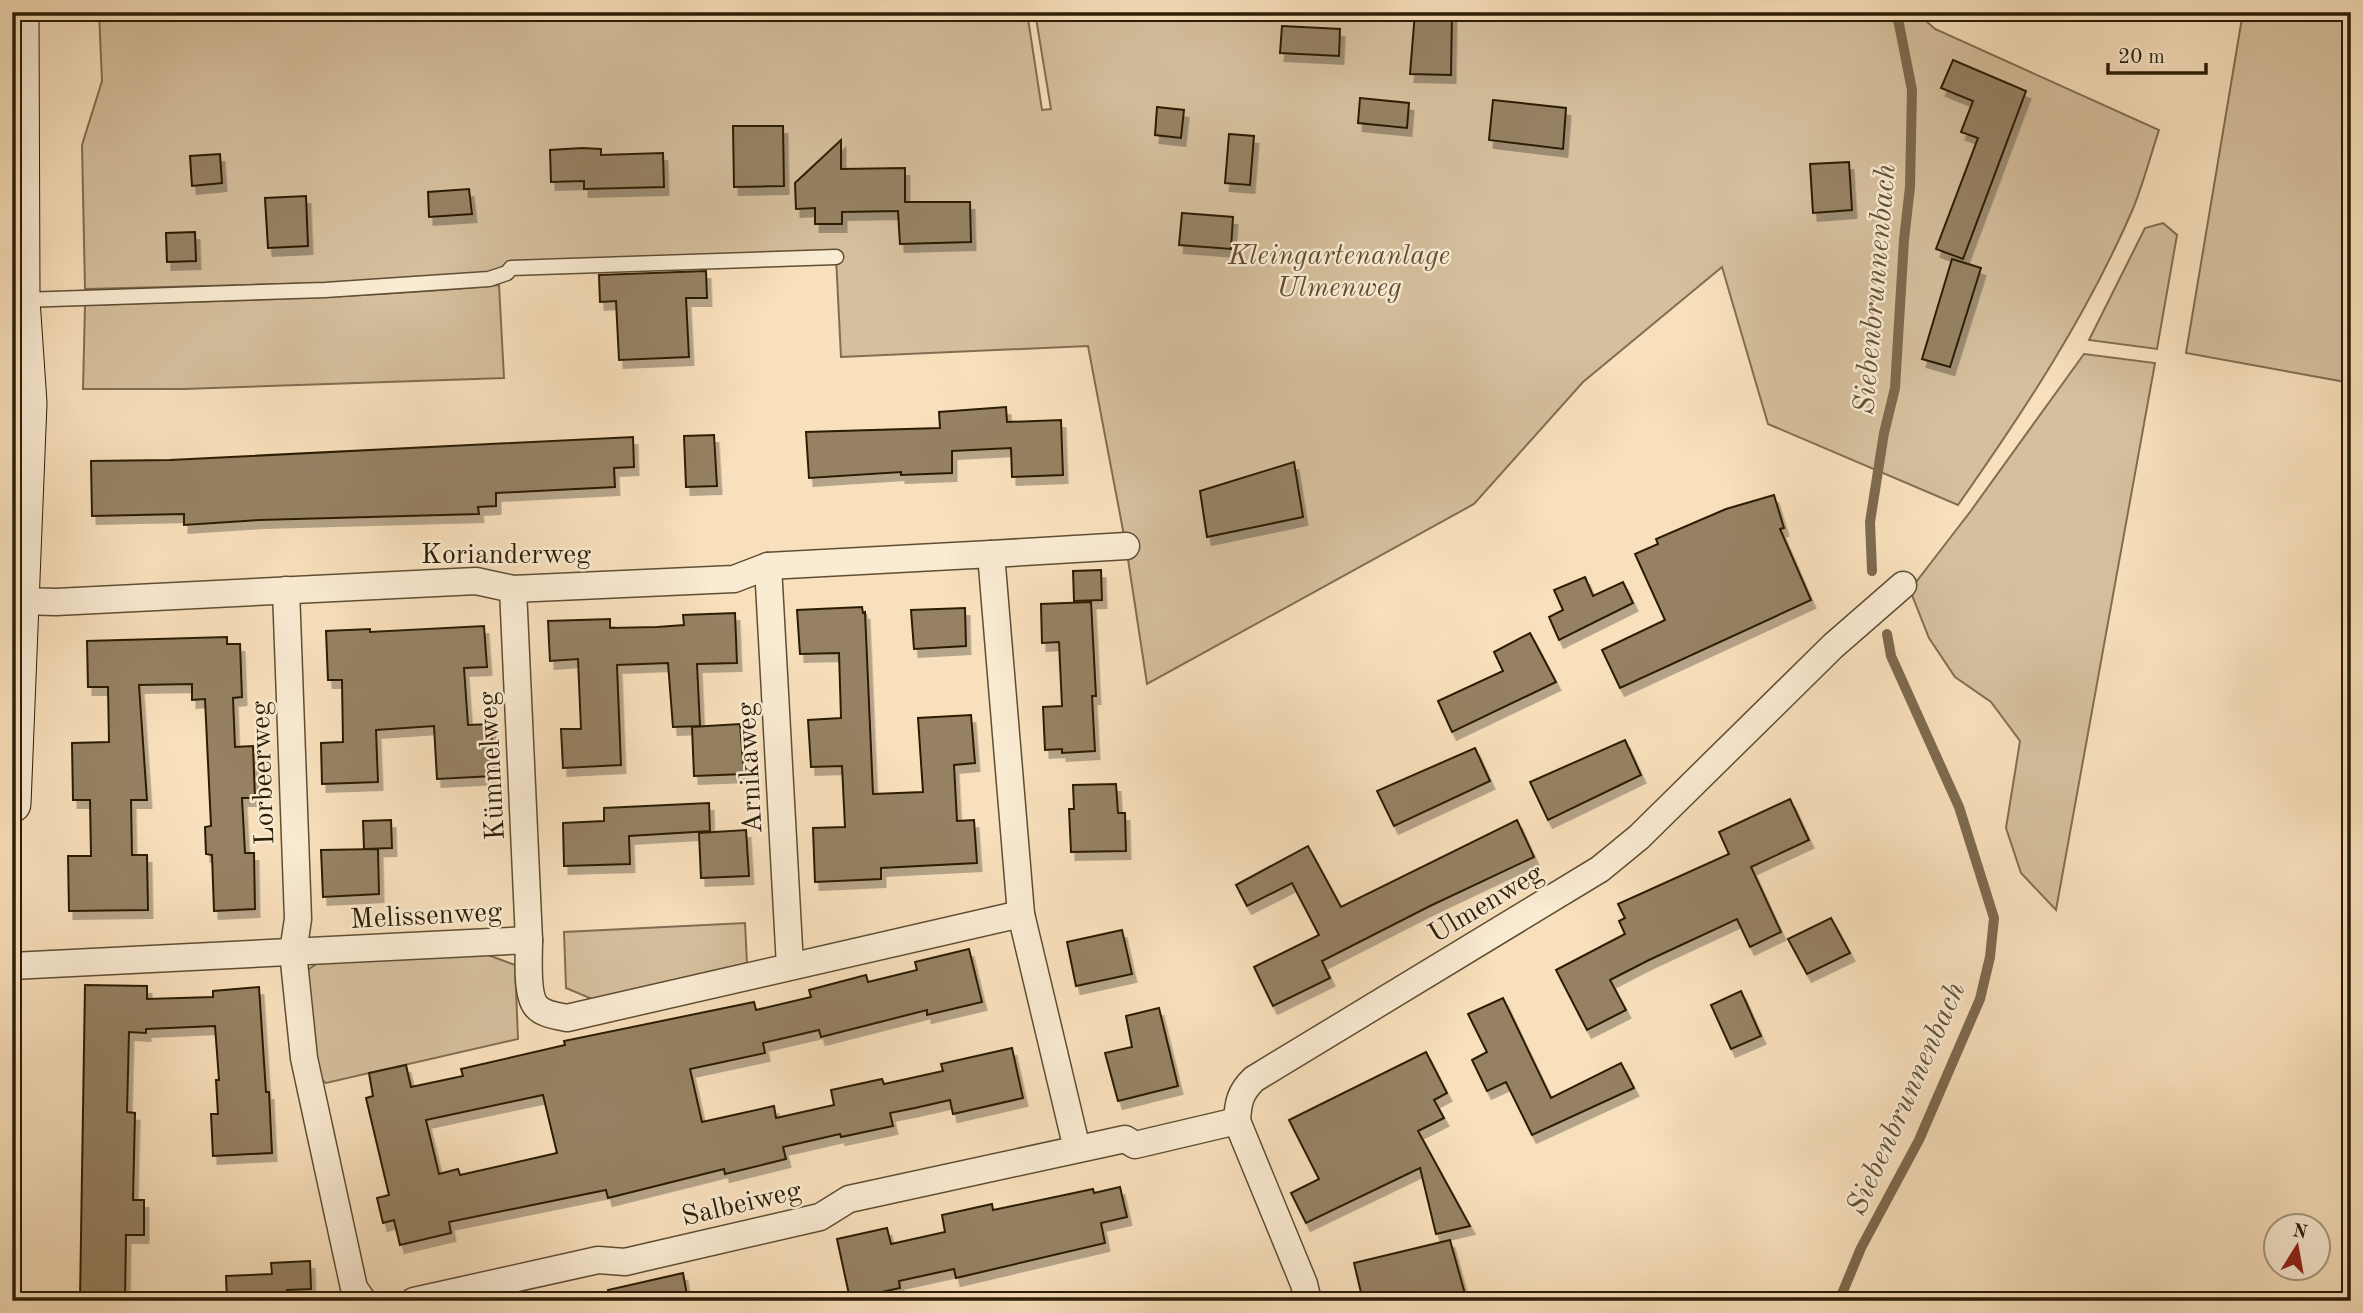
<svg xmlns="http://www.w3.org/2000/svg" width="2363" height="1313" font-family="'Old Standard TT',serif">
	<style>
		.green { fill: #d5bf9d; stroke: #806e51; stroke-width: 2 }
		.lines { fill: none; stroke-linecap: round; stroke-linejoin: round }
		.stream { stroke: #7d6a4e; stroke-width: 10 }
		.building { fill: #968264; stroke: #2c1d05; stroke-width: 2; fill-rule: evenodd; filter: url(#shadow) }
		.lane-casing { stroke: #5f4e33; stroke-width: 17 }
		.street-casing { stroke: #5f4e33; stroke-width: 29 }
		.secondary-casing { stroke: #2c1d05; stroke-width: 39 }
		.lane { stroke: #faebd3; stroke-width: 14 }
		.street { stroke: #faebd3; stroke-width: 26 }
		.secondary { stroke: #faebd3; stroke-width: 37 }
		.labels { text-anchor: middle; stroke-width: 5; stroke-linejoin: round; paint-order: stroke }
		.park-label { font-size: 28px; font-style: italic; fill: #5f4e33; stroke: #faebd3 }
		.street-label { font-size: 28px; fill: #2c1d05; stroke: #faebd3 }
		.water-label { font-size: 30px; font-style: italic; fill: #625135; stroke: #faebd3 }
	</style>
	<defs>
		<filter id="shadow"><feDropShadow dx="4.5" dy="8" stdDeviation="0" flood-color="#0004"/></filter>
	</defs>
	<rect width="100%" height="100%" fill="#f8e0bc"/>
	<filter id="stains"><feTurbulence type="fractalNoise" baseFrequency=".00286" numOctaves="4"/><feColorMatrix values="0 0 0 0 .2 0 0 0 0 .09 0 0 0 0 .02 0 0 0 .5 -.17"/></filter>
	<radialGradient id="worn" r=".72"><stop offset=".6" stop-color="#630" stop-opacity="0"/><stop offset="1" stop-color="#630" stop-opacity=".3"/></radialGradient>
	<g class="green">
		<path d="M99,12H1027L1042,110L1051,109L1035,12H1916L1935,29L2159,130C2150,157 2143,185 2132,211C2086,317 2024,411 1958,505L1768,424L1722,267L1583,382L1474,504L1147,684L1126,546L1088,346L841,357L836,257L511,268L489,279L85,289L82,145L102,81Z"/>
		<path d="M2243,12H2351V383L2186,353Z"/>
		<path d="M2163,223L2177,235L2157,349L2089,340L2145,228Z"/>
		<path d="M499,285L504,378L184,389H83L85,305C223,301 362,298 499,285Z"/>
		<path d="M2084,354L2155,363L2056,910L2021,873L2006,828L2020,741L1991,702L1955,677L1929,638L1910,590L1970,512Z"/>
		<path d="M745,923L747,963L592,999L566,988L564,932Z"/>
		<path d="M480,952L515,965L518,1039L326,1083L313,1074L304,981L309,969L321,961Z"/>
	</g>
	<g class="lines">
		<g class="stream">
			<path d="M1872,571L1870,522L1884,433L1895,388L1904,240L1910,187L1912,90L1899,24L1895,12"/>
			<path d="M1839,1301L1861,1248L1919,1140L1980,999L1990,957L1994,918L1959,807L1891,656L1887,634"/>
		</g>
	</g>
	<g class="building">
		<path d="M1415,12H1452L1451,75L1410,74Z"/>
		<path d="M1282,26L1340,29L1339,56L1280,53Z"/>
		<path d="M1953,60L2026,91L1963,259L1936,249L1978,138L1961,132L1973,101L1941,88Z"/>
		<path d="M1360,98L1409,103L1407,128L1358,123Z"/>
		<path d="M1493,100L1566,108L1563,149L1489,140Z"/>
		<path d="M1157,107L1184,110L1181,138L1155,135Z"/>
		<path d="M733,126H783L784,186L734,187Z"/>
		<path d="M1229,134L1254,136L1250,185L1225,183Z"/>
		<path d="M841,140V169L905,168V202H970L971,242L900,244L898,211L842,212V224H815V208L796,209L795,183Z"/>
		<path d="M582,148L601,149V155L663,153L664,187L584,189V181L551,182L550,150Z"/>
		<path d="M220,154L222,183L192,186L190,156Z"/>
		<path d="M1849,162L1852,210L1813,213L1810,164Z"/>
		<path d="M469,189L472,214L429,217L428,192Z"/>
		<path d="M306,196L308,246L268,248L265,198Z"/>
		<path d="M1182,213L1233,217L1231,249L1179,245Z"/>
		<path d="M195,232L196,261L167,262L166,233Z"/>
		<path d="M1952,259L1981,268L1950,367L1922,359Z"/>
		<path d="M706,271L707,298H686L689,357L619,360L616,301L600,302L599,275Z"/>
		<path d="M1006,407L1007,422L1061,420L1063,475L1012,477L1011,448L952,451V473L901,475V472L809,478L806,432L940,428L939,412Z"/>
		<path d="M714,435L717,486L686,487L684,436Z"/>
		<path d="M633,437L634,467L614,468L615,487L496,493V506L478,507L479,514L259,520L184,525V514L92,516L91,461L170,460Z"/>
		<path d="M1294,462L1303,517L1207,537L1200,491Z"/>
		<path d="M1774,495L1784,528L1780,529L1811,600L1620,688L1602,650L1665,620L1635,554L1658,544L1656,539L1726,509Z"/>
		<path d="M1101,570L1102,600L1074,601L1073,571Z"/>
		<path d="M1585,577L1593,596L1623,582L1633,603L1559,640L1549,617L1563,610L1554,590Z"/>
		<path d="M1091,602L1096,696H1092L1095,751L1062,753V749L1045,750L1043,707L1062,706L1059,642L1042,643L1041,604Z"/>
		<path d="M862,607L863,613L865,612L873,794L923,792L918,718L971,715L975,763L954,765L957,821L974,820L977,863L881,868V879L815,882L813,828L845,827L842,766L811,767L808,720L841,718L839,653L800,654L797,610Z"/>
		<path d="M965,608L966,646L914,649L911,610Z"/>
		<path d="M735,613L737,663L697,664L700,726L673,727L668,663L617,665L621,765L563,768L561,729H581L578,659L550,661L548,621L610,619V628L657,627L684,625L683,615Z"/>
		<path d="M484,626L487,667L464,668L468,725L491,724L494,776L437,779L434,726L376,730L378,782L322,784L321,743L343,742L342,680H328L326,631L370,629V632Z"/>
		<path d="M1530,633L1556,682L1452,732L1438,701L1503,671L1494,652Z"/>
		<path d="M227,637V644H240L242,697L233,698L235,747L253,746L255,798H242L245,853H254L255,909L214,911L212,855L206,854L205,827L211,826L205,699L192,700V684L139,685L147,800H131L132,855H147L148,910L69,911L68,856H91L90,800H73L72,743L109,742L108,687H88L87,641Z"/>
		<path d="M740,724L744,774L694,776L692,727Z"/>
		<path d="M1625,740L1641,775L1548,820L1530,782Z"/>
		<path d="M1475,748L1490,781L1394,826L1377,791Z"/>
		<path d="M1116,784L1118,813H1125L1126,851L1071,852L1069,809H1074L1073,785Z"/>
		<path d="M1790,799L1809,840L1751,867L1781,932L1750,947L1737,919L1649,960L1610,980L1626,1010L1587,1030L1556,970L1625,934L1619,921L1625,918L1618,904L1729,854L1719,832Z"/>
		<path d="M709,803L710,831L629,836L630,864L564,866L563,823L604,821V808Z"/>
		<path d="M391,820L392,848L364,849L363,821Z"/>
		<path d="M1517,820L1534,857L1430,906L1322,961L1330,978L1273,1006L1254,967L1319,935L1292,883L1247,906L1236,885L1308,846L1341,907Z"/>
		<path d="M746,830L749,876L701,878L699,833Z"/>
		<path d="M378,849L379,894L323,897L321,850Z"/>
		<path d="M1831,918L1850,953L1807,974L1788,939Z"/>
		<path d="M1122,930L1132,974L1076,986L1067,942Z"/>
		<path d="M969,949L982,1002L927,1015V1010L821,1037L819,1030L763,1043L765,1053L690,1069L702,1122L774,1106L776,1118L834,1105L831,1090L882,1079L884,1084L943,1071L941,1064L1012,1048L1023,1098L953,1114L950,1100L915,1108L890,1113L893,1126L841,1137L840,1134L783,1147L786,1159L725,1174L724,1169L608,1198L606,1190L449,1222L451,1233L400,1245L394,1220L383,1223L377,1198L389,1195L366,1098L373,1096L369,1073L406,1065L411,1087L463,1076L461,1069L565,1045L564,1041L754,1002L756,1010L811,997L809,990L866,975L868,982L917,970L915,962ZM543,1095L557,1153L460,1175L458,1169L439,1174L426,1120Z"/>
		<path d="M85,985L147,986V999L213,997V991L259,987L266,1092H269L272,1153L213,1156L211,1114H218L216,1080H219L215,1026L146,1029V1033L129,1032L127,1112L135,1113L133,1200H144V1235H126L125,1301H80Z"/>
		<path d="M1741,991L1761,1036L1731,1049L1711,1005Z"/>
		<path d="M1503,998L1551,1098L1621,1063L1634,1088L1532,1135L1506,1082L1487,1091L1472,1060L1487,1052L1468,1014Z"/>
		<path d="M1159,1008L1178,1086L1118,1101L1105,1053L1132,1047L1126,1016Z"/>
		<path d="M1426,1052L1447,1093L1434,1100L1444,1118L1418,1131L1470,1226L1436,1234L1420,1168L1306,1223L1291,1193L1319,1179L1289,1120Z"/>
		<path d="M1120,1187L1127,1217L1101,1223L1105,1243L956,1278L954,1269L899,1281L900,1288L850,1299L837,1239L887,1228L891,1244L945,1232L942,1215L992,1204L993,1210L1093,1189L1094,1193Z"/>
		<path d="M1450,1240L1467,1301H1363L1354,1263Z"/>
		<path d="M310,1261L311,1289L287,1290L288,1301H227L226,1276L272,1274L271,1263Z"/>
		<path d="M683,1273L688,1301H609L608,1290Z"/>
	</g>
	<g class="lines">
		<defs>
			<path id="lane" d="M22,300L325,290L489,279L507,273L511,268L836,257"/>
			<g id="street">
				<path d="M991,554L1126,546"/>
				<path d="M768,566L790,966"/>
				<path d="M513,589L529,940"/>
				<path d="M286,590L298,919L293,952L304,1058L354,1288L363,1301"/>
				<path d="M19,601L56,602L476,581L513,589L734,579L768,566L991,554L1021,914L1077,1149"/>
				<path d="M12,966L529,940C529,956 526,994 536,1006C542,1014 557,1016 567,1018L1021,914"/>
				<path d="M414,1301L598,1260L625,1262L820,1217L849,1199L1125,1139L1135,1145L1237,1121"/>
				<path d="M1308,1301L1304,1284L1237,1121C1238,1103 1240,1092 1254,1079L1600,869L1639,837L1833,646L1903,585"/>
			</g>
			<path id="secondary" d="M12,804L28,403L21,300L20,12"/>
		</defs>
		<use href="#lane" class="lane-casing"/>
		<use href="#street" class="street-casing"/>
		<use href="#secondary" class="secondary-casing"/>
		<use href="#lane" class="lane"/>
		<use href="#street" class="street"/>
		<use href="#secondary" class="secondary"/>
	</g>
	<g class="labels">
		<g class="park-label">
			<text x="1339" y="264">Kleingartenanlage<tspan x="1339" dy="32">Ulmenweg</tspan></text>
		</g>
		<g class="street-label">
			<text x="506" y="563">Korianderweg</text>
			<text transform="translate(490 766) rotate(-93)" y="10">Kümmelweg</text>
			<text transform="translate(748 768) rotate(-93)" y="10">Arnikaweg</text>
			<text transform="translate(261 773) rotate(-92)" y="10">Lorbeerweg</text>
			<text transform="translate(1485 902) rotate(-31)" y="10">Ulmenweg</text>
			<text transform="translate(426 914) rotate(-3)" y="10">Melissenweg</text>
			<text transform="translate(741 1202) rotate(-13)" y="10">Salbeiweg</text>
		</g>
		<g class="water-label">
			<text transform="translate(1874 289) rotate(-85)" y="10">Siebenbrunnenbach</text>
			<text transform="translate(1905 1098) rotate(-66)" y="10">Siebenbrunnenbach</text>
		</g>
	</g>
	<rect width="2363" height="1313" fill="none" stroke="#f8e0bc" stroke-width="42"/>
	<rect x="14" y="14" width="2335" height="1285" fill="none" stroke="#2c1d05" stroke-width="3.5"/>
	<rect x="21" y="21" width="2321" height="1271" fill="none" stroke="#2c1d05" stroke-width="2"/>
	<g transform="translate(2297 1247) rotate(11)"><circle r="33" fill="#faebd3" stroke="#a89981" stroke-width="2"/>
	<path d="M0-5L12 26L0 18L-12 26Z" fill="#8f2418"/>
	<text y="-10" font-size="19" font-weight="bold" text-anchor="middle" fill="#2c1d05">N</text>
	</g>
	<path d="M2108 63v10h98v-10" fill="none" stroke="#2c1d05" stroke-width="3.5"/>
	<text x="2118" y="63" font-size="21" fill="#2c1d05" stroke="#faebd3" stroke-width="5" paint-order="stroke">20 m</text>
	<rect width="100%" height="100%" filter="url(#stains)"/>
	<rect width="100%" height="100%" fill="url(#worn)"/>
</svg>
